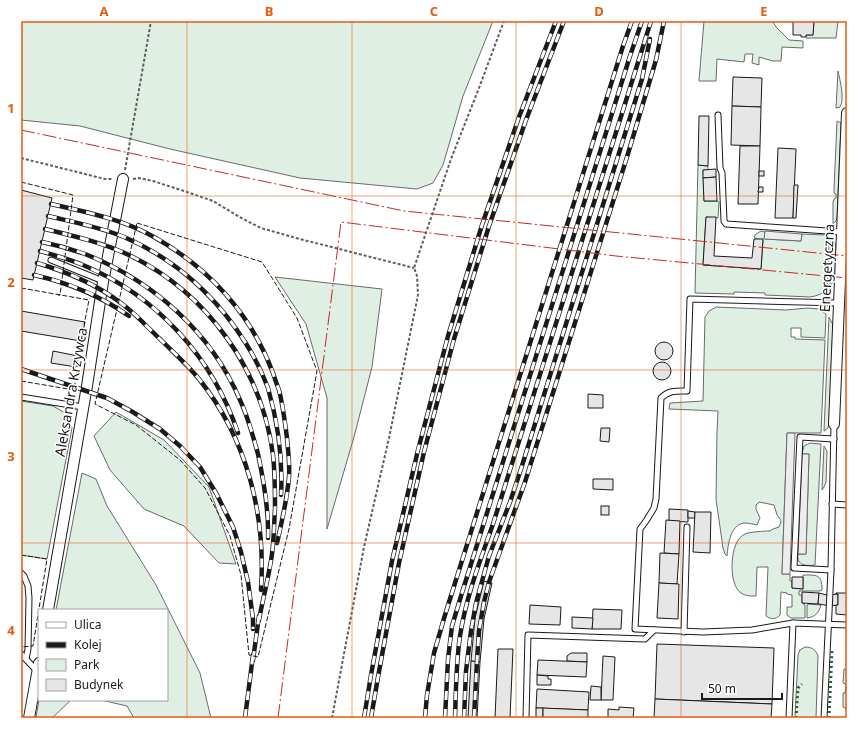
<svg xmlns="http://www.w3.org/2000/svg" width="868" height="739" font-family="'Noto Sans',sans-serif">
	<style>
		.green { fill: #e0efe3; stroke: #6a6a6a }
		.parking { fill: #ededed; stroke: #6a6a6a }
		.building { fill: #e6e6e6; stroke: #1a1a1a }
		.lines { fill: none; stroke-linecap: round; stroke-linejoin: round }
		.service-casing { stroke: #1a1a1a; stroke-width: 7 }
		.minor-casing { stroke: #1a1a1a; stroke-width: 12 }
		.path { stroke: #5f5f5f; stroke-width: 2; stroke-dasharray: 3 2; stroke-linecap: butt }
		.service { stroke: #fff; stroke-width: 5 }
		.minor { stroke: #fff; stroke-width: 10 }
		.rail-casing { stroke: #1a1a1a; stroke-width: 4.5 }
		.rail { stroke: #fff; stroke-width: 3; stroke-dasharray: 9; stroke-linecap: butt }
		.hedge { stroke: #2b5a34; stroke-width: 3; stroke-dasharray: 2 3; stroke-linecap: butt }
		.fence { stroke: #1a1a1a; stroke-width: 1; stroke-dasharray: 5 2; stroke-linecap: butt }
		.power { stroke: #c62828; stroke-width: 1; stroke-dasharray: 14 3 2 3; stroke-linecap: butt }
		.grid { fill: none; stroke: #e8590c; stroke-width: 1; stroke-opacity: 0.55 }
		.labels { text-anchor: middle; stroke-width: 3; stroke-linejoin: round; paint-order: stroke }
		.street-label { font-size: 14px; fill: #1a1a1a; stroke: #fff }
		.neatline { fill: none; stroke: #e8590c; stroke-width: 1.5 }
		.grid-label { font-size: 13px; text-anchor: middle; font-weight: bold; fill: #e8590c }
	</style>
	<rect width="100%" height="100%" fill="#fff"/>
	<g class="green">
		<path d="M21,21H493L463,96L450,141L443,165L433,183L417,189L300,178L170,149L80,126L21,120Z"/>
		<path d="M704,21H772L777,28L789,40L803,41V48L782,47L781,61H773L759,57V65L752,63L753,54H745L744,62L717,59L716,81H699Z"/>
		<path d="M814,21H838L836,38H806V35H813Z"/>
		<path d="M838,71C840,80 845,100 840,107L836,108Z"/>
		<path d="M837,121L841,123L837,217L836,221L833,224V202L834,199L836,198V194L834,193V190Z"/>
		<path d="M698,165L708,166V170H703L704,201H717L719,202L718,218L706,217L703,265L761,269L763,240L757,239L754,237L756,234L761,231L765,232V239L801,241L802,234L827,235L829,244L827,290C822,294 817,296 810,297L765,295V293L734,292V294L695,293Z"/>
		<path d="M831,237L835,243L836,248L835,276L833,282L830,286Z"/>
		<path d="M275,277L382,289L372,367L354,437L327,529V398L306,324Z"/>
		<path d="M716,307L786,310L808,308L819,309L826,314L825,338L801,337V328H791V337H795V339L825,340L821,433H787L782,574H790V581H792V588L803,589V575C817,575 822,574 822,590L820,591H799V595H802V603H804V605H805V618H791L787,615V607H792V595L787,594V593L781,592L780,615C776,620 770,619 766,616L768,567H757L756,596C751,596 745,596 741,593C728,585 729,540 745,534C749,532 764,531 770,531L773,529L779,527C782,520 781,520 777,515C776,512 775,508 774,505L759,502L756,505V509L760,518L757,525C753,524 748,523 744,523C730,525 728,545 727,556L725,554L723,548L716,499L717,431L718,411L669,409L670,403L703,401L705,317L709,311Z"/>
		<path d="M829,317L833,325L829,423L828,428L824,431Z"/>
		<path d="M21,401L53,406L65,413L72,428L47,559L21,555Z"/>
		<path d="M116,412L164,440L209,487L236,564L219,563L184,526L144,509L110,470L94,436Z"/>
		<path d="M810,443L821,444L815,565C807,566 796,566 798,554H806L809,454H802L804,446Z"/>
		<path d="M824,446L827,451L826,482L824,487L822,490Z"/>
		<path d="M82,473L96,479L107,506L156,585L200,673L211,718H134L127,706L101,700H167V610H56Z"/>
		<path d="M808,604L821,605C819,613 815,617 807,618V605H808Z"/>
		<path d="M805,647C812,647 816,650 818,656L816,718H795L798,655L800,650Z"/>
		<path d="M844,669H847V709L843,707V693H845L846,684L843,683Z"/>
		<path d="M39,700H71L52,718H37L36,717Z"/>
	</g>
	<g class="parking">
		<path d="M765,231L802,234L801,241L764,239Z"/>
		<path d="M787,433H795L790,574H782Z"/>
		<path d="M802,454H809L806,554H798Z"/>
	</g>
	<g class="building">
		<path d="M793,21H814L813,35H806V37H801V35H793Z"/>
		<path d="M733,77L762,78L761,107L732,106Z"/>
		<path d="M732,106L761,107L760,146L731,145Z"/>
		<path d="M699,116H709L708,166L698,165Z"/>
		<path d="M740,146H760L758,204H738Z"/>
		<path d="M778,148L796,149L793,218H775Z"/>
		<path d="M716,169V177L703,178V170Z"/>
		<rect x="759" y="171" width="5" height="5"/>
		<path d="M716,177L717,201H704L703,178Z"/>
		<path d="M794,185H798L796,218H793Z"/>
		<path d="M759,187H763V192H758Z"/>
		<path d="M21,190L52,198L33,280L21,278Z"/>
		<path d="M706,217H716L714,256L752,258L754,239H763L761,269L703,265Z"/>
		<path d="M21,311L85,322L81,341L21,331Z"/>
		<circle cx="664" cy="351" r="9"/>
		<path d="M53,351L78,356L76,367L51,363Z"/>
		<circle cx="662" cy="371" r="9"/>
		<path d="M588,394L603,395V408H588Z"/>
		<path d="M601,428H610L609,442L600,441Z"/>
		<path d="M593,479H613V490L593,489Z"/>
		<rect x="601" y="506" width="8" height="9"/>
		<path d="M669,509L688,510V522L669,521Z"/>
		<path d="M688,511L695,512V518H688Z"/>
		<path d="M695,512H711L710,553L693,552Z"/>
		<path d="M666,520L680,521L679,554L664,553Z"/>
		<path d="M660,553L679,554L677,584L659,583Z"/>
		<path d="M792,577H803V589L792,588Z"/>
		<path d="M484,581L492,583L484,619L480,662L471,661L475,618Z"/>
		<path d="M659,583L679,584L678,619L657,618Z"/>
		<path d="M802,592L819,593L818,604L802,603Z"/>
		<path d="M819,593L827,595L838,594V605L830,606L819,604H818Z"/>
		<path d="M836,593H847V615L836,614V605H838V594H836Z"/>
		<path d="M530,605L561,607L560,625L529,624Z"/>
		<path d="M593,609L622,610L621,629H592Z"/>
		<path d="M572,617L593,618L592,629L572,628Z"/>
		<path d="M657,644L774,648L772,704L655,699Z"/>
		<path d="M498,649H513L510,718H495Z"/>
		<path d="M571,653H587V662L567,661V656Z"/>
		<path d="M603,656L615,657L613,700H601Z"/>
		<path d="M538,660L587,662L586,677L537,675Z"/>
		<path d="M471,661L480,662L477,718H468Z"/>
		<path d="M537,675L548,676V679H551V685H537Z"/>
		<path d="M591,686L601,687V700H590Z"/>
		<path d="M537,689L589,692L588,710L536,708Z"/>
		<path d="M655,699L772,704L771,718H654Z"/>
		<path d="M619,707L634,708L633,718H608V709L619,710Z"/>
		<rect x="536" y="708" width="7" height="10"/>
		<path d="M543,708L588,710V718H543Z"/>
	</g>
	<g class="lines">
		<defs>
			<g id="service">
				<path d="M718,115L720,168L722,173L724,221L726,224L842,232"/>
				<path d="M51,260L103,281"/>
				<path d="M21,397L83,407"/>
				<path d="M832,504L847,505"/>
				<path d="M831,570L794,568L800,437L834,439"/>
				<path d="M21,573L24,576L28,586L29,598L28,649L26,659"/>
				<path d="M793,623L752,630L703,632L635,629L640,529L646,521L654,508L656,499L661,398C669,390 677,391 687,391L690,299L839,303"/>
				<path d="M684,632L687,527"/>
				<path d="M21,654L37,671"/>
				<path d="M526,718L528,635L645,639L654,630"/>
				<path d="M789,718L793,623L847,625"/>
				<path d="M824,718L831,570L834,424"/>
			</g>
			<g id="minor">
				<path d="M834,424L847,113"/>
				<path d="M48,610L87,386L103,282L123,179"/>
				<path d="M29,718L39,663"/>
			</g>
		</defs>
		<use href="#service" class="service-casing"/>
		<use href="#minor" class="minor-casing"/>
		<g class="path">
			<path d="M21,158L105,179H112"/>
			<path d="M125,170L151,21"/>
			<path d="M133,179L139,178L153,181L187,192L213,201L243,219L261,228L296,238L414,268"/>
			<path d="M332,718L364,547L389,438L418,295L417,276L414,268L451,159L479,88L504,21"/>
		</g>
		<use href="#service" class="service"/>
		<use href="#minor" class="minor"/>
		<defs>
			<g id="rail">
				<path d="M51,204C86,212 122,219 154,237C209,268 251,314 273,373C275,379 277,385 279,390C283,406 285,422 287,438C288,451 290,464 289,477C287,500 282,521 277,543"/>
				<path d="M48,216C73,222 100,227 124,237C175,259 215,295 245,342C254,356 262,372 268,388C278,423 283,459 281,495"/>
				<path d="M45,229C74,236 104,243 131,256C208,294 262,370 273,455C275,473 275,491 275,509C274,524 274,539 272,554C269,576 263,598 259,620"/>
				<path d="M42,242C57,245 71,249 85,254C153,281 211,332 240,400C248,417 253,436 258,454C264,482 269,510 268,538"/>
				<path d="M40,251C54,255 69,259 83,265C157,296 213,358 238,433"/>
				<path d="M37,263C67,272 96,284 121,303C136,314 148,328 161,340C174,353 188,365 199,379C247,439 266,514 261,590"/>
				<path d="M34,275C69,283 99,295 129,316"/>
				<path d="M21,369L107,398L131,411L160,429L180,446L200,467L216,493L233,527L241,552L248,582L253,619V629"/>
				<path d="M253,660L259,616"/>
				<path d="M245,718L253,655"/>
				<path d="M364,718L371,675L392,561L418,450L448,336L482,225L519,117L556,21"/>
				<path d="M371,718L378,677L399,563L424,452L454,339L489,226L526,120L564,21"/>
				<path d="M425,718L427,695L434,653L445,615L623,46L632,21"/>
				<path d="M445,718L448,659L452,626L461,596L630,56L642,21"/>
				<path d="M455,718C456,691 456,663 460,636C466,597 480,561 493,524L651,21"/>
				<path d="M464,718L466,671L471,631L476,603L489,556L510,502L521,469L642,79L650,39"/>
				<path d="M474,718L477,661L479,631L484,602L489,582L525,482L627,157L656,60L664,21"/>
			</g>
		</defs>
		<use href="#rail" class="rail-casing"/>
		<use href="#rail" class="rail"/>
		<g class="hedge">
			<path d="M796,718L798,688L802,684"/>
			<path d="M829,718L832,651"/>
		</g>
		<g class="fence">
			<path d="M21,182L73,195L60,295H58"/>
			<path d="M137,223L262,262L297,318L317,371L289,529L258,657L249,655L241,575L230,536L205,488L180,460L136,425L95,404Z"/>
			<path d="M21,288L89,300L84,325"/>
			<path d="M21,381L74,390L82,338"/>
			<path d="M21,555L47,559L33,646L21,647V648"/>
		</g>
		<g class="power">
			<path d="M21,130L404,211L847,256"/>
			<path d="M278,718L341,222L616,256L847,278"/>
		</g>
	</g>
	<path class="grid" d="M187,21V718M352,21V718M516,21V718M681,21V718M21,196H847M21,370H847M21,543H847"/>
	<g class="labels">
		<g class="street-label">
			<text transform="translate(827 268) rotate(-87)" y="5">Energetyczna</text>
			<text transform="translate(71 392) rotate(-80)" y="5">Aleksandra Krzywca</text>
		</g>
	</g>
	<rect width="868" height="739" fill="none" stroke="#ffffff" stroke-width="44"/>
	<rect x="38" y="609" width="130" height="92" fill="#ffffff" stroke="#a3a3a3"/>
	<rect x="46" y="622" width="20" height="6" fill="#ffffff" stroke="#a3a3a3"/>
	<text x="74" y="629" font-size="12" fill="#1a1a1a">Ulica</text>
	<rect x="46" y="642" width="20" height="6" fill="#1a1a1a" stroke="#a3a3a3"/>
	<text x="74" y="649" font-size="12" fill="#1a1a1a">Kolej</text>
	<rect x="46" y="659" width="20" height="12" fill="#e0efe3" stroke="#a3a3a3"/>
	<text x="74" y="669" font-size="12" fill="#1a1a1a">Park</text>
	<rect x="46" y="679" width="20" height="12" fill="#e6e6e6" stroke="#a3a3a3"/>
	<text x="74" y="689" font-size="12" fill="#1a1a1a">Budynek</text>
	<path d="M702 693v6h80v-6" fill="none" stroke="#1a1a1a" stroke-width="2"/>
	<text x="708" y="693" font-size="12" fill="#1a1a1a" stroke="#ffffff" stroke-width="3" paint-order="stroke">50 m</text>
	<rect x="22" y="22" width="824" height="695" class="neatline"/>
	<g class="grid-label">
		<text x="104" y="16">A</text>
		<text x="269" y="16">B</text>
		<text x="434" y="16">C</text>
		<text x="599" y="16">D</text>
		<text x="764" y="16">E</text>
		<text x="11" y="113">1</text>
		<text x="11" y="287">2</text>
		<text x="11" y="461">3</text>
		<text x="11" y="635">4</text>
	</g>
</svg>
